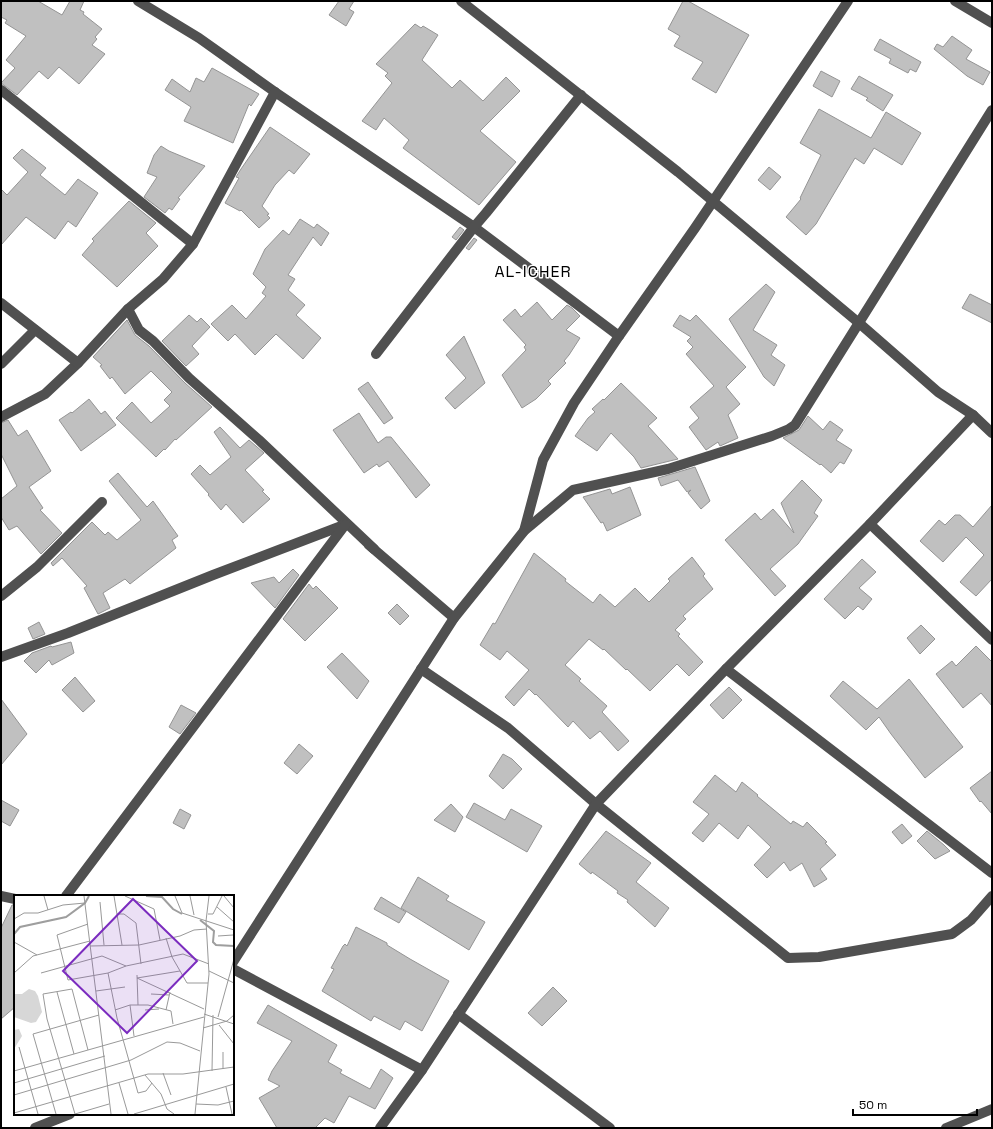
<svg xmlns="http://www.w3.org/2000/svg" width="993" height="1129" font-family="'Space Grotesk',sans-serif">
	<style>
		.building { fill: #c0c0c0; stroke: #949494 }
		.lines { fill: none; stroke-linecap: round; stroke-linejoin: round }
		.minor { stroke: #505050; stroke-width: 10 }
		.labels { text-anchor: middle; stroke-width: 3; stroke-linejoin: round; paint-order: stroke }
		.neighbourhood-label { font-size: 16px; letter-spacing: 1px; fill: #000; stroke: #fff }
		.inset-river { fill: none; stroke: #9e9e9e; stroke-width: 2 }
		.inset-road { fill: none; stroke: #999; stroke-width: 1 }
		.view { fill: #7b2cbf; fill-opacity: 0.15; stroke: #7b2cbf; stroke-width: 2 }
		.inset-edge { fill: none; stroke: #000; stroke-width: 2 }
	</style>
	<rect width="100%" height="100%" fill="#fff"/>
	<g class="building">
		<path d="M1,1H38L62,15L70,1H84L80,10L84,12L83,14L102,29L95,37L97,39L92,45L105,54L79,84L59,67L48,79L39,71L17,95L1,83L15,68L6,60L26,36L5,23L7,20L1,17Z"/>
		<path d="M339,1H354L349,9L354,12L346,26L329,15Z"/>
		<path d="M683,1H688L749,35L716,93L692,79L703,62L674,46L680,36L668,29Z"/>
		<path d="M415,24L421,28L423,26L438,35L422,60L452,88L460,80L483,101L506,77L520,91L480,131L516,162L479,205L403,148L409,140L384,118L376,130L362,121L392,83L385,76L388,73L376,64Z"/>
		<path d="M952,36L972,50L966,59L990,72L983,85L967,76L934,49L937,44L943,47Z"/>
		<path d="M880,39L921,62L916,72L910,69L908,73L889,63L891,59L874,50Z"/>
		<path d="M212,68L259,94L251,106L249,104L233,143L184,121L191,107L165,90L172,79L190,92L196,78L204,82Z"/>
		<path d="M821,71L840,81L832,97L813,86Z"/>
		<path d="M859,76L893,95L883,111L866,100L868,98L851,89Z"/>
		<path d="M819,109L871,138L886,112L921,133L902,165L874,148L864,164L855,158L816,224L806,235L786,217L801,199L800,198L821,155L800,143Z"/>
		<path d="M270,127L310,154L294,174L289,170L275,185L262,206L269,214L267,215L270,218L259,228L241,210L240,211L225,203L239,178L236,177L241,169Z"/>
		<path d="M161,146L169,151L205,166L178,198L180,199L172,210L169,208L165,213L144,197L157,177L147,173L154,155Z"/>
		<path d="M22,149L46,168L40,175L65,195L78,179L98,193L76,227L68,221L55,239L26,217L1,245V189L7,195L28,172L13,158Z"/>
		<path d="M769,167L781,177L770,190L758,180Z"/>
		<path d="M129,201L156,223L146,233L158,246L117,287L82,255L94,241L92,239Z"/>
		<path d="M300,219L314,228L317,224L329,233L321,246L313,237L288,275L295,279L288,290L305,305L296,315L321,338L303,359L276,334L255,355L235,334L228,341L211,324L232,305L246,319L266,296L262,293L266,287L253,274L265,249L283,230L289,235Z"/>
		<path d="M460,227L464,230L456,240L452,237Z"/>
		<path d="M474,238L477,240L469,250L466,248Z"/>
		<path d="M766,284L775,292L753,330L777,345L771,355L785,365L774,386L764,377L729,319Z"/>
		<path d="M970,294L992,305V323L962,308Z"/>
		<path d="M537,302L552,320L567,305L572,308L580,316L566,330L580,338L569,355L564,361L566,363L548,381L551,384L536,399L522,408L502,375L526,350L524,347L526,345L503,320L515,309L521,317Z"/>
		<path d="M189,315L197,322L201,318L210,327L192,346L199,354L186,366L162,341Z"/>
		<path d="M680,315L690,321L696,315L746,367L726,387L740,404L728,415L738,438L720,446L718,442L706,450L689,427L699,418L690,407L714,386L686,354L693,347L687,341L691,337L673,326Z"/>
		<path d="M127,320L135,335L149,346L185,383L212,407L176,440L175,439L165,450L164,449L156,457L116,418L132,402L151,423L170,406L164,400L172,392L151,371L125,394L112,377L110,379L100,366L102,365L93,357Z"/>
		<path d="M464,336L485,383L455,409L445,398L466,378L446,355Z"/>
		<path d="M368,382L393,418L384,424L358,389Z"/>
		<path d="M621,383L657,418L648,426L678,459L641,468L634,457L611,433L597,451L575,436L588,418L595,412L592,409L603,399L604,400Z"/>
		<path d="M89,399L101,414L105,411L116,425L81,451L59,420L71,412L72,413Z"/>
		<path d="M359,413L378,443L386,437H391L430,485L416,498L388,461L379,467L377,464L364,473L333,430Z"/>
		<path d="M808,416L823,430L830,421L843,430L836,440L852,450L844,464L840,462L831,473L821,464L820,465L783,438L799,430Z"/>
		<path d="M8,420L18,436L27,430L51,471L29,487L43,508L40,510L62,533L41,554L17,526L9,530L1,517V499L17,486L1,454V423Z"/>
		<path d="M220,427L240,448L249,440L264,453L245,470L264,490L262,491L270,499L243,523L226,504L221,510L208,495L209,494L191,474L200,465L210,475L231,457L214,432Z"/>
		<path d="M695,467L710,501L701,509L688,493L691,490L687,492L678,480L661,486L658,478Z"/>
		<path d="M118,473L147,507L153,501L178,536L172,540L176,548L130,584L125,579L103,593L110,608L98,614L84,588L87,586L62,558L53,566L51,563L92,522L105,535L108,532L117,540L141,520L109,481Z"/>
		<path d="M802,480L822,500L814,513L818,516L798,544L770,569L786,586L775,596L725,540L755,513L761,520L773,509L794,533L781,503Z"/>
		<path d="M630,487L641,515L607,531L603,522L601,523L583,497L610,489L612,494Z"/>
		<path d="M992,505V579L976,596L960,582L984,555L966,537L943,562L920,541L939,520L945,525L955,515H960L973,527Z"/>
		<path d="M534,553L566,579L565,581L593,603L600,594L615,607L635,588L649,602L670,581L668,579L692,557L705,574L703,576L713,589L683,616L686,619L675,630L680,634L678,636L703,662L689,676L677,664L650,691L627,669L626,670L604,649L603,650L589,639L565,665L581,679L579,681L607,706L602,712L629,741L618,751L600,731L590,739L573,721L568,727L536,694L535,695L529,689L514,706L505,697L529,670L507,651L500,660L480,645L493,623L495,624Z"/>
		<path d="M862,559L876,572L859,588L872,599L863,610L858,606L845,619L824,599Z"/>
		<path d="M293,569L299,575L275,608L251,583L274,577L279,583Z"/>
		<path d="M309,584L313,589L316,586L338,608L305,641L283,619Z"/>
		<path d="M397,604L409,616L400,625L388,613Z"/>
		<path d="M39,622L45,634L33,639L28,628Z"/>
		<path d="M921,625L935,639L920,654L907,638Z"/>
		<path d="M71,642L74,653L52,665L49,660L36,673L24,661L32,653L51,646L52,647Z"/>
		<path d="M976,646L992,662V706L981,693L963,708L936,674L952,661L956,666Z"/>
		<path d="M342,653L369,681L357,699L327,667Z"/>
		<path d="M75,677L95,701L83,712L62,690Z"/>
		<path d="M909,679L963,747L925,778L891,734L879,717L866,730L830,696L843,681L877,709Z"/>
		<path d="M729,687L742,700L723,719L710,705Z"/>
		<path d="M1,699L27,734L1,765Z"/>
		<path d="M181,705L196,713L180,734L169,727Z"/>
		<path d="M299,744L313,756L297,774L284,763Z"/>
		<path d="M503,754L512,759L522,769L503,789L489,776Z"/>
		<path d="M992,771V814L981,801L980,802L970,788Z"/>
		<path d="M715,775L736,792L742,782L758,795L757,796L791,824L793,821L803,827L807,822L827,842L825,843L836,855L820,869L827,879L814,887L802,863L790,871L784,862L767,878L754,865L771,847L748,825L738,839L719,823L703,842L692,833L709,814L693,802Z"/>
		<path d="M1,800L19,810L10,826L1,821Z"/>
		<path d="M474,803L505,820L511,809L542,826L527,852L466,817Z"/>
		<path d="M451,804L463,817L455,832L434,820Z"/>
		<path d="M180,809L191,815L184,829L173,823Z"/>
		<path d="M902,824L912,836L902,844L892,832Z"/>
		<path d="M606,831L651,863L636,882L669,908L655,927L627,902L628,900L617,893L618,891L592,872L591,874L579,864Z"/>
		<path d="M927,831L944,845L950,851L935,859L917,841Z"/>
		<path d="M418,877L449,896L446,900L485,922L469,950L401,908Z"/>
		<path d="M381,897L406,912L399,923L374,909Z"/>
		<path d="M12,905H15V1007L1,1019V928Z"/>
		<path d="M356,927L387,943V945L410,959L449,981L422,1031L405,1021L400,1030L374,1016L371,1021L322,991L334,969L331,968L343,946L345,944L347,946Z"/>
		<path d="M553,987L567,1001L542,1026L528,1013Z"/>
		<path d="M268,1005L337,1045L328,1062L342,1070L340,1073L370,1089L381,1069L393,1078L375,1109L349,1096L334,1123L325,1118L315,1128H277L259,1098L280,1086L268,1080L272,1071L292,1041L257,1023Z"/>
	</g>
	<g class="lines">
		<g class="minor">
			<path d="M138,1L199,38L275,92L474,227L619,336L695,228L848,1"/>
			<path d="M461,1L678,172L859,323L938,392L973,415L992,433"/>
			<path d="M955,1L992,23"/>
			<path d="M1,90L193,244L163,279L128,309L78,363L45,394L1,417"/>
			<path d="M193,244L275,92"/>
			<path d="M1,303L78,363"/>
			<path d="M128,309L139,330L153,341L189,378L259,440L374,549"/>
			<path d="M376,354L474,227L486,213L581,95"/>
			<path d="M1,364L35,330"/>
			<path d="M870,524L992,640"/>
			<path d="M524,531L543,460L574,403L619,336"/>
			<path d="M369,545L454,618"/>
			<path d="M1,596L37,567L102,502"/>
			<path d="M1,657L68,633L213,575L344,525"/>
			<path d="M421,669L508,728L596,804L788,958L819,957L952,934L971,920L992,896"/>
			<path d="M726,669L992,873"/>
			<path d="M1,896L15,899"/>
			<path d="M66,896L345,525"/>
			<path d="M233,962L454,618L524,531L573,490L668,469L772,436L789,429L795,425L992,110"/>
			<path d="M233,969L422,1070"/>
			<path d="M458,1014L610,1128"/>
			<path d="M35,1128L70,1114"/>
			<path d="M380,1128L422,1070L596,804L726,669L870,524L973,415"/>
			<path d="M946,1128L992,1109"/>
		</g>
	</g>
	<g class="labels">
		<g class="neighbourhood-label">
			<text x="533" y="277">AL-ICHER</text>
		</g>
	</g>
	<g transform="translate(14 895)">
		<rect width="220" height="220" fill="#fff"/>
		<path d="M15,94L21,96L24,101L28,117L22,127L17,128L0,122V99H8ZM5,134L8,141L0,154V135Z" fill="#d7d7d7"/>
		<path class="inset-river" d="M132,1L148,2L159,14L168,19M186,25L200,36L199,47L202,50L220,51M0,39L6,32L52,22L71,8L75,1"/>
		<path class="inset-road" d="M30,1L34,15M70,1L97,219M100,1L108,50M111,1L140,14L146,45M161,1L168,18L220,35M176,1L180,20M210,1L220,13M86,7L90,50M203,12L220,27M103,19H110L122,28L127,69M194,19H199L208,1M0,24L10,18H24L49,10L71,8M74,29L43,40L54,85L94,78L103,123L124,198L132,196L138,188M204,41L219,40M152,43L158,62L173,88H194M0,47L23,60M76,51L125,50L166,41L180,35L193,34M195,76L220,88M0,78L19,61L76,46M27,78L88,61L112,71L169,59L195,69M94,78L112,71M123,80L124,110M123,83L190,114M123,83L166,76M82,96L111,92M43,97L60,159L74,155M137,99L155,100M101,115L116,110M131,115L145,114M152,115L156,97M190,119L220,129M204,122L220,64M205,130L220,149M189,133L213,126L220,120M120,141L116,110H134L157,116L159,129M5,152L24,219M209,174V157M0,176L60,159M198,176L199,120M149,178L157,200M131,180L147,199L153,214L160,219M0,188L91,161M105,188L114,219M212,192L218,219M0,200L117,165L153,147L166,148L186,156M182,209L204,210L220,206M0,218L134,179H169L220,172M42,219L19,139L85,120M61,219L33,124L29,99L58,94L74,155L190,122M61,219L95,209M120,219L220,189M181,219L195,79L192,26L195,1"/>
		<path class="view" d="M119,4L183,66L113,138L49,76Z"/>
		<rect width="220" height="220" class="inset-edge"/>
	</g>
	<rect width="993" height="1129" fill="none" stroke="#000000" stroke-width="4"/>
	<path d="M853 1109v6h124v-6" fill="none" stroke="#000000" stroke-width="2"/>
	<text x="859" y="1109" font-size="12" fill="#000000" stroke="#ffffff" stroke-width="3" paint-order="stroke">50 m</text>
</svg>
